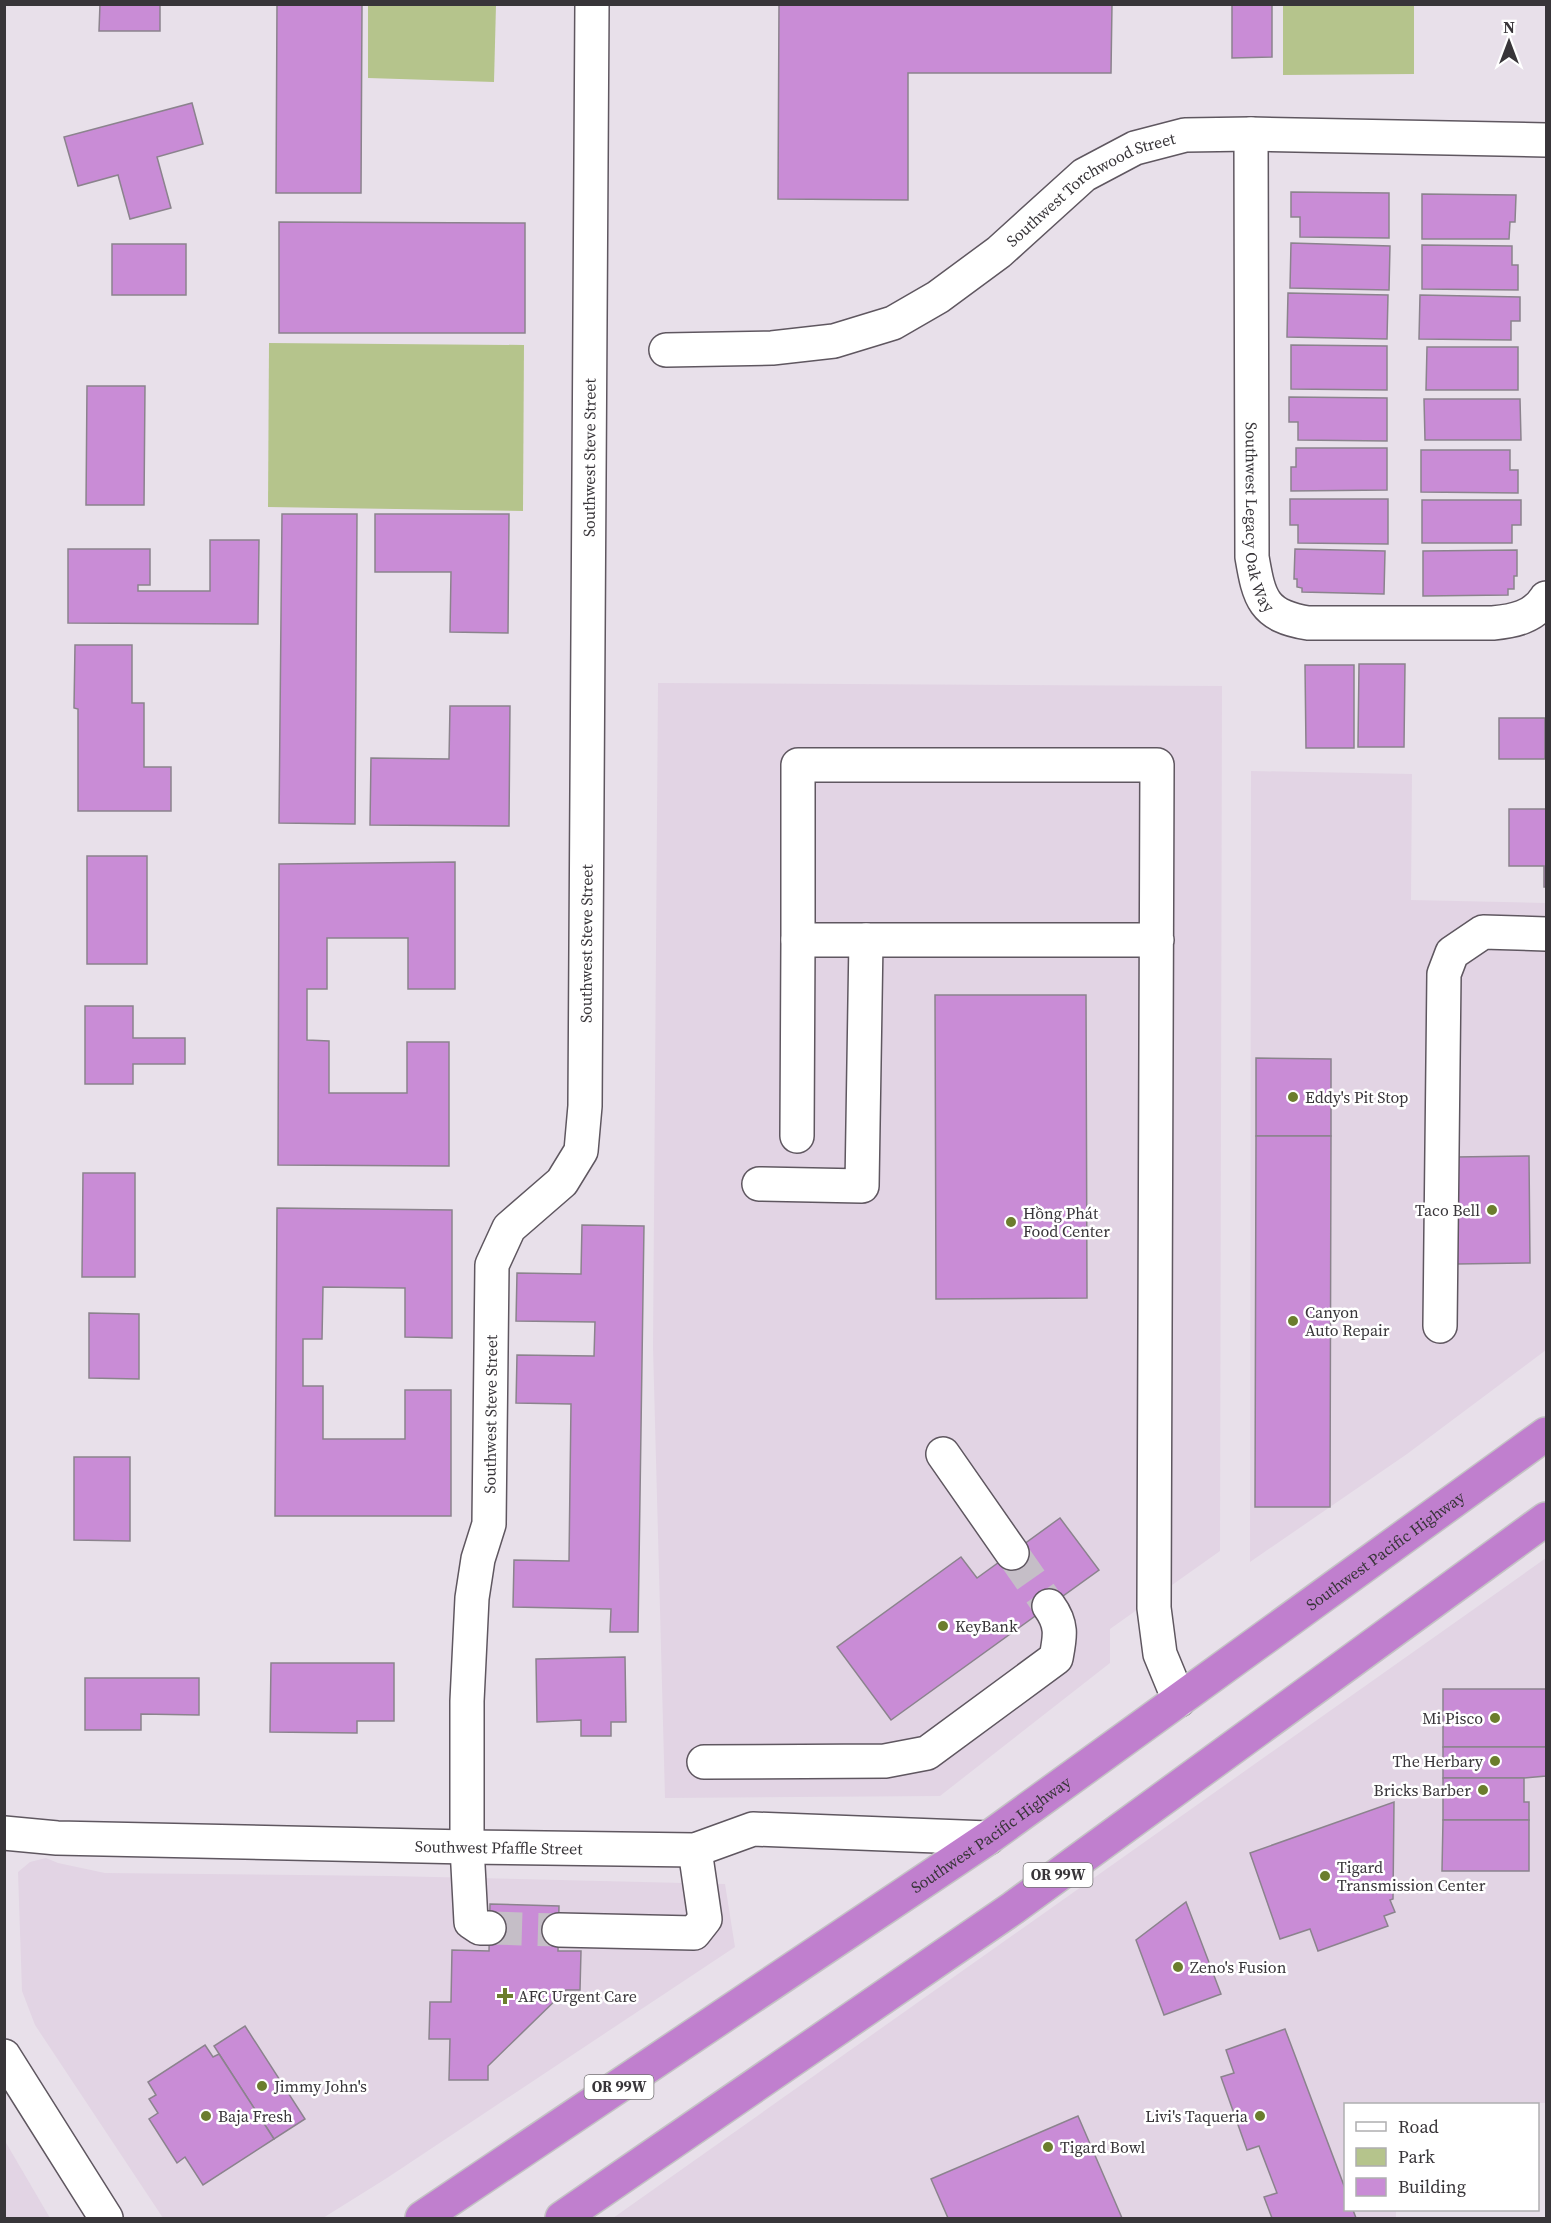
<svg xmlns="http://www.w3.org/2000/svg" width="1551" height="2223" font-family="'Source Serif 4',serif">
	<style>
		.built { fill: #e2d4e4 }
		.green { fill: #b5c48c }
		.building { fill: #c98cd6; stroke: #8b838d; stroke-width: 1.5 }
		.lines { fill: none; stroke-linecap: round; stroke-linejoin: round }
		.minor-tunnel { stroke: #c5bec7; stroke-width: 33; stroke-dasharray: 33 16; stroke-linecap: butt }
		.minor-casing { stroke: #5f5760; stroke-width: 36 }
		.highway-casing { stroke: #c3c2c4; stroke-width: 36 }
		.minor { stroke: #fff; stroke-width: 33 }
		.highway { stroke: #c07fce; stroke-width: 33 }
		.poi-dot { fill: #6b7d2d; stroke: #fff; stroke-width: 2 }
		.labels { text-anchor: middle; stroke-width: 5; stroke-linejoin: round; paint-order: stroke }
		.shield { fill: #fff; stroke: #747274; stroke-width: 1.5 }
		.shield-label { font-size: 15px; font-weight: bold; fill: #383539 }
		.street-label { font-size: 16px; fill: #383539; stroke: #fff }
		.poi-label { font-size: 16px; fill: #383539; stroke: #fff; text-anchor: start }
	</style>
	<rect width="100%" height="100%" fill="#e8e0ea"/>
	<g class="built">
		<path d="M658,683L1222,686L1220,1551L1110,1629V1663L940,1796L665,1798L653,1347Z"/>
		<path d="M1251,771L1412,774L1411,900L1546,903V1350L1407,1454L1250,1562Z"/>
		<path d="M1546,1558V2103L1346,2104V2210H1396V2218H613Z"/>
		<path d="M46,1858L58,1863L105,1873L390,1876L725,1884L735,1947L387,2178L323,2218H163L35,2025L22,1991L18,1872L30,1862Z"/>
		<path d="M5,2141L50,2218H5Z"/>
	</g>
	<g class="green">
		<path d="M368,5H496L494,82L368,78Z"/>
		<path d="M1283,5H1414V74L1283,75Z"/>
		<path d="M269,343L524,345L523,511L268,507Z"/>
	</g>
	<g class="building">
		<path d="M100,4H160V31H99Z"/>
		<path d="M277,4H362L361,193H276Z"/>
		<path d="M779,4H1112L1111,73H908V200L778,199Z"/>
		<path d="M1232,4H1272V57L1232,58Z"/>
		<path d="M192,103L203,144L157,157L171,208L130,219L118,175L78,186L64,137Z"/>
		<path d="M1291,192L1389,193V238L1300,237V217H1291Z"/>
		<path d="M1422,194L1516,195L1515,222H1510L1509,239H1422Z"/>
		<path d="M279,222L525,223V333H279Z"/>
		<path d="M1291,243L1390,246L1389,290L1290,288Z"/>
		<rect x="112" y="244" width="74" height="51"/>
		<path d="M1422,245L1512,246V265H1518V290L1422,289Z"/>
		<path d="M1288,293L1388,295L1387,339L1287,337Z"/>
		<path d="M1420,295L1520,297V321H1511V340L1419,339Z"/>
		<path d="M1291,345L1387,346V390L1291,389Z"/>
		<path d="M1427,347H1518V390H1426Z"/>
		<path d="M87,386H145L144,505H86Z"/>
		<path d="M1289,397L1387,398V441L1298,440V422H1289Z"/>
		<path d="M1424,399H1520L1521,440H1425Z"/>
		<path d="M1296,448H1387V490L1291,491V467H1296Z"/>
		<path d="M1421,450H1510V470H1518V493L1421,492Z"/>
		<path d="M1290,499H1388V544L1298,543V525H1290Z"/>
		<path d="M1422,500H1521V525H1512V543H1422Z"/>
		<path d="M282,514H357L355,824L279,823Z"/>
		<path d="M375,514H509L508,633L450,632L451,572H375Z"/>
		<path d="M210,540H259L258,624L68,623V549H150V585H138V591H210Z"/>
		<path d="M1295,549L1385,551L1384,594L1302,592V588L1297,587V579H1294Z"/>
		<path d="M1517,550V576H1514V589H1508V595L1423,596V551Z"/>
		<path d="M75,645H132V703H144V767H171V811H78V709L74,708Z"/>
		<path d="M1359,664H1405L1404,747H1358Z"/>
		<path d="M1305,665H1354V748H1306Z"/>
		<path d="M450,706H510L509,826L370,825L371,758L449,759Z"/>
		<rect x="1499" y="718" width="46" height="41"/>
		<path d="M1509,809H1546V887H1544V866H1509Z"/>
		<rect x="87" y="856" width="60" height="108"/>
		<path d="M455,862V989H408V938H327V989H307V1040L329,1041V1093H407V1042H449V1166L278,1165L279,864Z"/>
		<path d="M935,995H1086L1087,1298L936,1299Z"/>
		<path d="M85,1006H133V1038H185V1064H133V1084H85Z"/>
		<path d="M1256,1058L1331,1059V1136H1256Z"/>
		<path d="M1256,1136H1331L1330,1507H1255Z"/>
		<path d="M1529,1156L1530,1263L1456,1264L1455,1157Z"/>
		<path d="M83,1173H135V1277H82Z"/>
		<path d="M277,1208L452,1210V1338L405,1337V1288L323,1287L322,1339H303V1386H323V1439H405V1390H451V1516H275Z"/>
		<path d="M582,1225L644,1226L638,1632H610L611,1609L513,1607L514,1560L569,1561L571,1404L516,1403L517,1355L594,1356L595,1322L516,1321L517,1273L581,1274Z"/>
		<path d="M89,1313L139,1314V1379L89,1378Z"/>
		<path d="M74,1457H130V1541L74,1540Z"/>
		<path d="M1060,1518L1099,1570L891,1720L837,1647L961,1557L977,1578Z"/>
		<path d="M625,1657L626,1722H611V1736H581V1720L537,1722L536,1659Z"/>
		<path d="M271,1663H394V1721H357V1733L270,1732Z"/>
		<path d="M85,1678H199V1715L141,1714V1730H85Z"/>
		<rect x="1443" y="1689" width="103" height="58"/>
		<path d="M1443,1747H1546V1776L1524,1778H1443Z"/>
		<path d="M1443,1778H1524V1802H1529V1820H1443Z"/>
		<path d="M1394,1802L1393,1899L1390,1900L1395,1912L1384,1916L1388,1926L1318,1951L1310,1929L1280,1939L1250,1853Z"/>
		<path d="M1443,1820H1529V1871H1442Z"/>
		<path d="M1186,1902L1221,1994L1164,2015L1136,1940Z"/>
		<path d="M490,1904L559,1906L558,1951H581L580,1990H566L488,2066V2080H449L450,2039H429L430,2002H451L452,1950L489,1951Z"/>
		<path d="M245,2026L305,2119L274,2139L214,2046Z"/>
		<path d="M1285,2029L1346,2191V2210H1353L1356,2218H1272L1264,2197L1277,2193L1259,2146L1247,2150L1221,2077L1234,2073L1226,2050Z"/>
		<path d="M205,2045L213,2057L219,2054L274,2139L203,2185L185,2157L177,2163L149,2119L158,2113L149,2099L156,2095L148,2082Z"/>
		<path d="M1078,2116L1122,2218H948L931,2179Z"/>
	</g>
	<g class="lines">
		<g class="minor-tunnel">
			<path d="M1012,1553L1049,1606"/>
			<path d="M489,1928L559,1930"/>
		</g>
		<defs>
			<g id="minor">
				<path id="s1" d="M1251,134L1252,557C1259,598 1263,616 1308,623H1493C1514,621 1534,617 1546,598"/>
				<path id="s2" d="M666,350L772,348L834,341L893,323L938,297L999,252L1084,175L1135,148L1185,135L1251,134L1546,140"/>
				<path d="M1157,940H798V765H1157L1154,1608L1160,1654L1179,1700"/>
				<path d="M797,1136L798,940"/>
				<path d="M759,1184L862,1186L866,940"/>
				<path d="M1440,1326L1444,974L1452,953L1483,932L1546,934"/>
				<path d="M943,1454L1012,1553"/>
				<path d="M704,1762L885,1761L927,1753L1056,1658C1060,1637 1063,1625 1049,1606"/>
				<path id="s3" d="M4,1833L57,1838L467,1847L695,1850L753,1829L988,1838"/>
				<path id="s4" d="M489,1928H480L471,1922L467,1847V1701L472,1598L478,1559L489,1524L492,1265L509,1228L562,1182L581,1151L585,1106L592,4"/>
				<path d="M559,1930L694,1933L705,1919L695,1850"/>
				<path d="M4,2056L106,2218"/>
			</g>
			<g id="highway">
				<path id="s5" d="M422,2218L988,1838L1546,1434"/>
				<path d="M562,2218L1013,1908L1546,1519"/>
			</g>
		</defs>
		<use href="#minor" class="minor-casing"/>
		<use href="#highway" class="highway-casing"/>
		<use href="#minor" class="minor"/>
		<use href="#highway" class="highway"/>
	</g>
	<g class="poi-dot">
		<circle cx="1293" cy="1097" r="6"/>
		<circle cx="1492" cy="1210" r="6"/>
		<circle cx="1011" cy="1222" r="6"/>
		<circle cx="1293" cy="1321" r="6"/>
		<circle cx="943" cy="1626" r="6"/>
		<circle cx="1495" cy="1718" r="6"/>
		<circle cx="1495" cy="1761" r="6"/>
		<circle cx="1483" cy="1790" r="6"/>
		<circle cx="1325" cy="1876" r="6"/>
		<circle cx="1178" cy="1967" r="6"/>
		<path d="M502 1987h6v6h6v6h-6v6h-6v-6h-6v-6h6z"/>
		<circle cx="262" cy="2086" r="6"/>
		<circle cx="206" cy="2116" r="6"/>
		<circle cx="1260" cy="2116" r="6"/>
		<circle cx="1048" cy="2147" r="6"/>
	</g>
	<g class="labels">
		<g class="shield">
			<rect x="1023.5" y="1863" width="69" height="24" rx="4.5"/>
			<rect x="584.5" y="2075" width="69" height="24" rx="4.5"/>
		</g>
		<g class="shield-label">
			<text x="1058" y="1880">OR 99W</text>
			<text x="619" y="2092">OR 99W</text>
		</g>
		<g class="street-label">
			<text dy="6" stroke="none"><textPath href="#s2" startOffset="471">Southwest Torchwood Street</textPath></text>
			<text dy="6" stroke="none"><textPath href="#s4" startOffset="1520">Southwest Steve Street</textPath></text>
			<text dy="6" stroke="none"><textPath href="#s1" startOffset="384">Southwest Legacy Oak Way</textPath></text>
			<text dy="6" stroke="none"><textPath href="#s4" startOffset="1034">Southwest Steve Street</textPath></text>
			<text dy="6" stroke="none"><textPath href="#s4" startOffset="530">Southwest Steve Street</textPath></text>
			<text dy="6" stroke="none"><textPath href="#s5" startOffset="1172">Southwest Pacific Highway</textPath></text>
			<text dy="6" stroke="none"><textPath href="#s5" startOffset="686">Southwest Pacific Highway</textPath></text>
			<text dy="6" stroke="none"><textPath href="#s3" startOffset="495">Southwest Pfaffle Street</textPath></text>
		</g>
		<g class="poi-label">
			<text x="1305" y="1103">Eddy's Pit Stop</text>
			<text x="1480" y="1216" text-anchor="end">Taco Bell</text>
			<text x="1023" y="1219">Hồng Phát<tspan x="1023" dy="18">Food Center</tspan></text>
			<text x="1305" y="1318">Canyon<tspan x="1305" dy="18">Auto Repair</tspan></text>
			<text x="955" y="1632">KeyBank</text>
			<text x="1483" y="1724" text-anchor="end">Mi Pisco</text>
			<text x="1483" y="1767" text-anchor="end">The Herbary</text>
			<text x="1471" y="1796" text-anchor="end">Bricks Barber</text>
			<text x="1337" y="1873">Tigard<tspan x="1337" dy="18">Transmission Center</tspan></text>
			<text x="1190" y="1973">Zeno's Fusion</text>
			<text x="518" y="2002">AFC Urgent Care</text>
			<text x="274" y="2092">Jimmy John's</text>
			<text x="218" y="2122">Baja Fresh</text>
			<text x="1248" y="2122" text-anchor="end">Livi's Taqueria</text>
			<text x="1060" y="2153">Tigard Bowl</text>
		</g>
	</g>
	<rect width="1551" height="2223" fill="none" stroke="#383539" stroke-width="12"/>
	<rect x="1344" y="2103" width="195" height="108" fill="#ffffff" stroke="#afaeb0" stroke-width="1.5"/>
	<rect x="1356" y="2122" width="30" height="9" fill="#ffffff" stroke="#afaeb0" stroke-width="1.5"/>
	<text x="1398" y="2133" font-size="18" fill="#383539">Road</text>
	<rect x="1356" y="2148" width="30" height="18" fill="#b5c48c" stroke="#afaeb0" stroke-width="1.5"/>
	<text x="1398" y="2163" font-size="18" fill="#383539">Park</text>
	<rect x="1356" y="2178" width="30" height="18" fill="#c98cd6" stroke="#afaeb0" stroke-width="1.5"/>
	<text x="1398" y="2193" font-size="18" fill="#383539">Building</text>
	<g transform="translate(1509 42)" stroke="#ffffff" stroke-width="4.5" paint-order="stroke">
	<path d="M0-4.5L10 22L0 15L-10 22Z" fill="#383539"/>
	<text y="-9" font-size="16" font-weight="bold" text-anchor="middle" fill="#383539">N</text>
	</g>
</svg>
